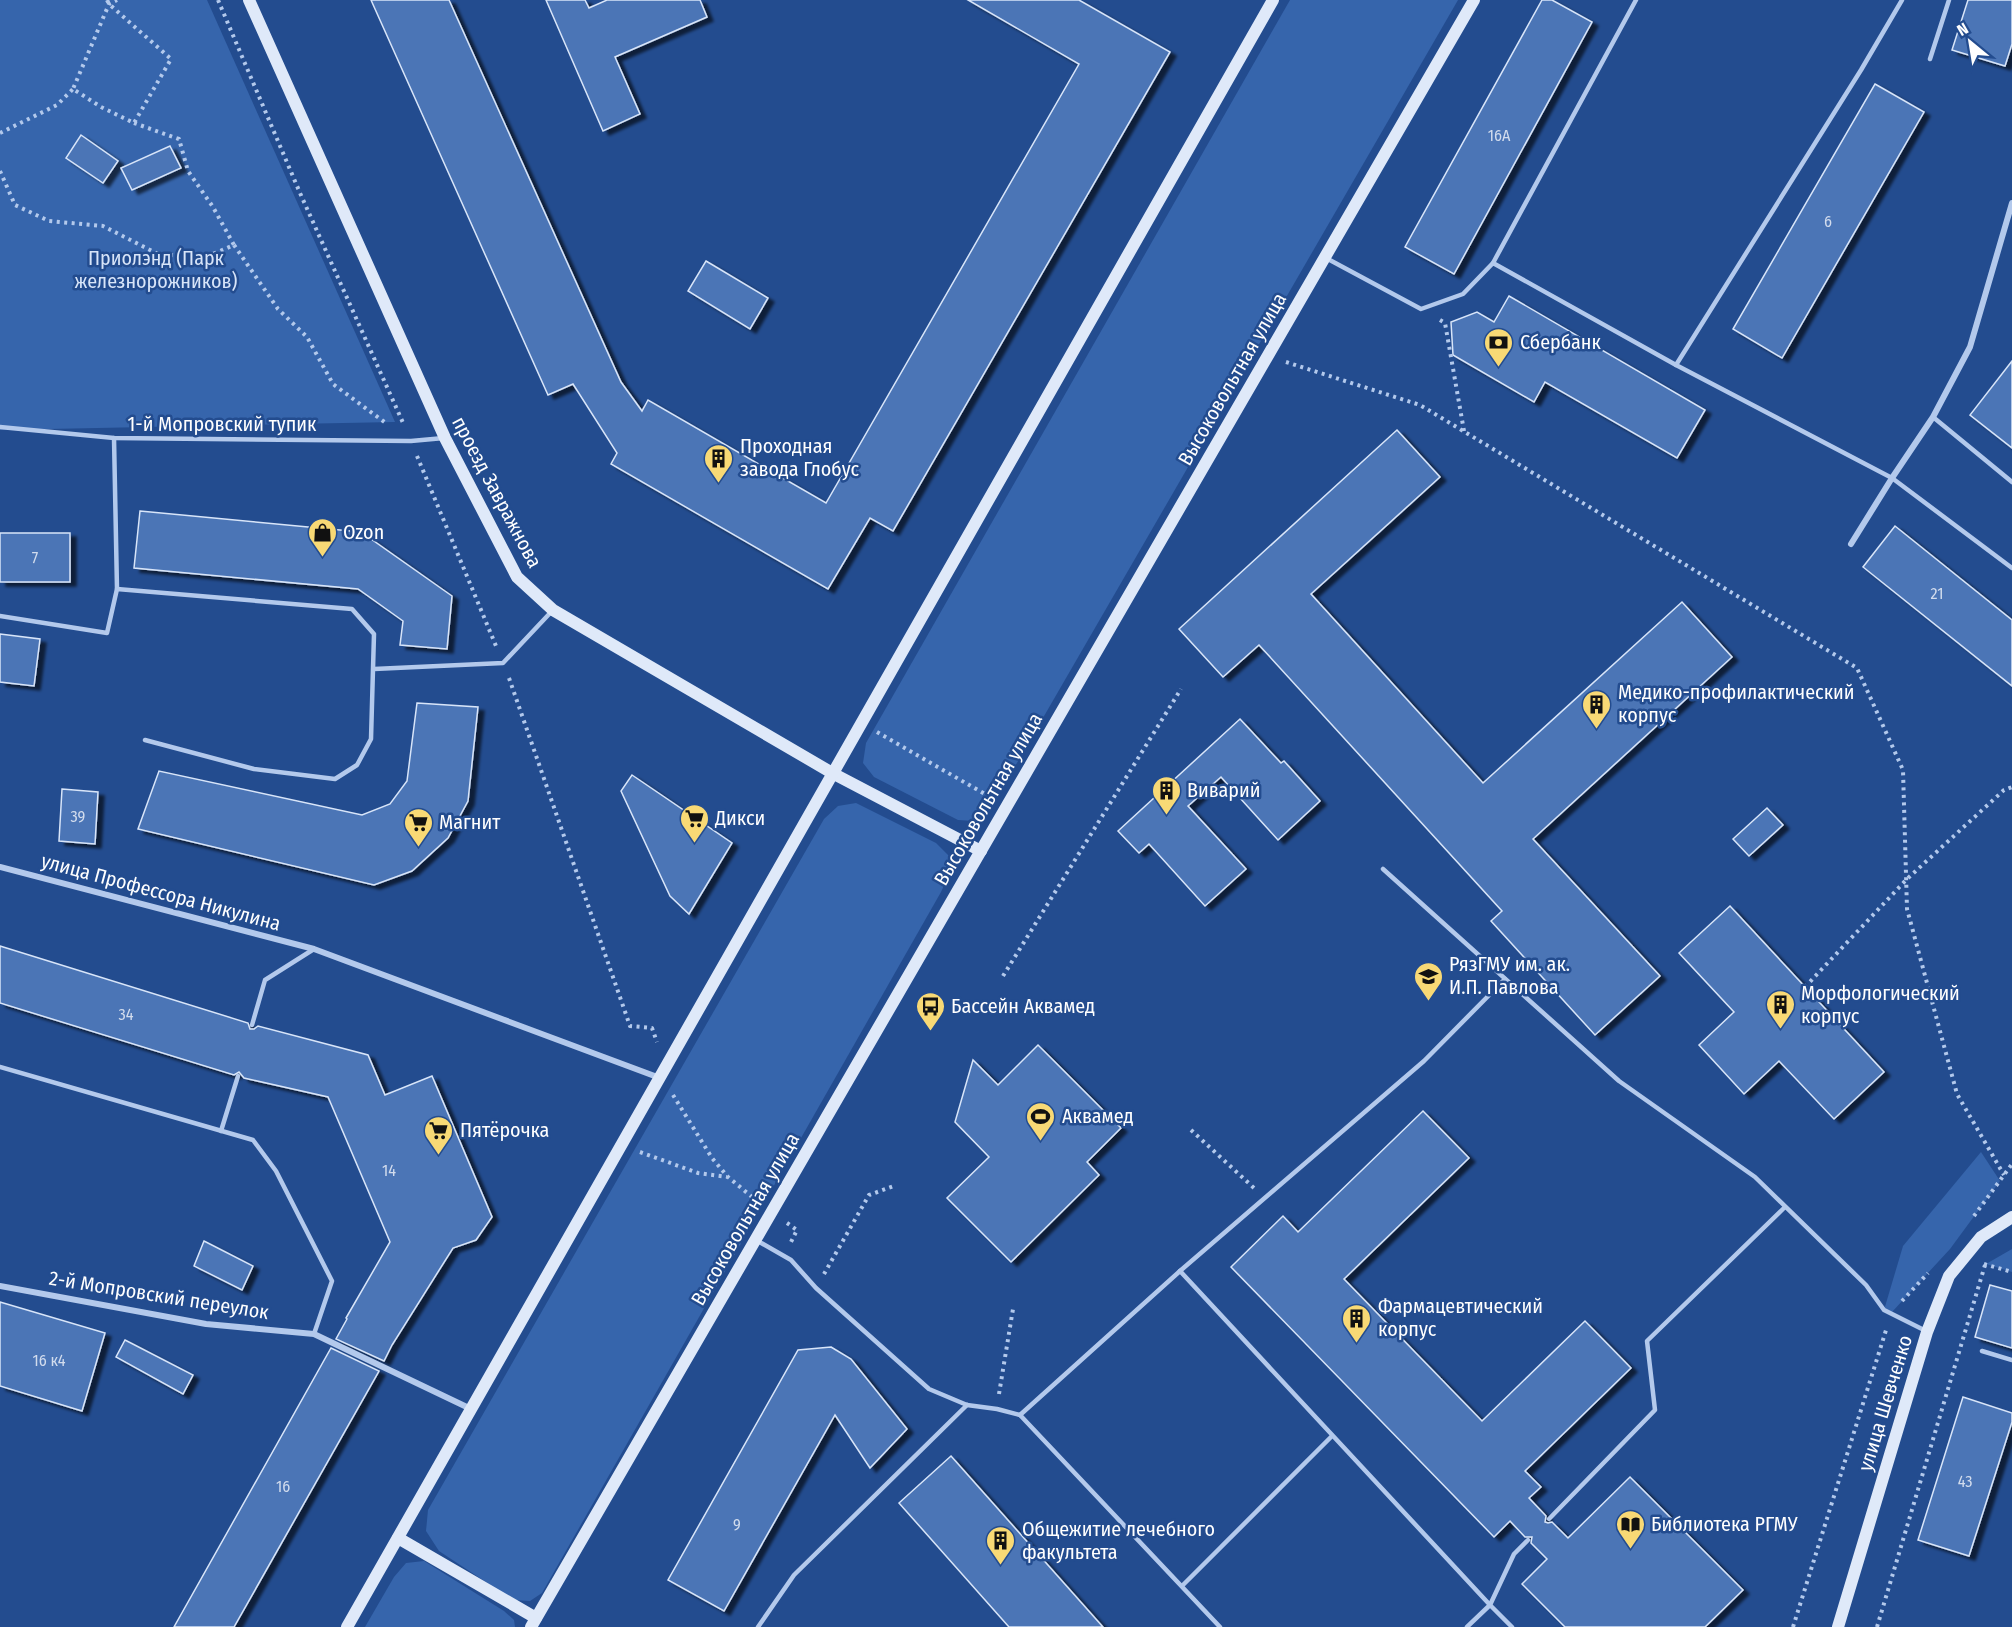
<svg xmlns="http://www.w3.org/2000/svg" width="2012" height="1627" font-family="'Fira Sans Condensed',sans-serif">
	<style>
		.green { fill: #3665ac }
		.building { fill: #4b75b6; stroke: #d8e5f9; stroke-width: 1.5; filter: url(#shadow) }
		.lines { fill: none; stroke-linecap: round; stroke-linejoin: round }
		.path { stroke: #b3c9ec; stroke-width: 4; stroke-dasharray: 3 4.5; stroke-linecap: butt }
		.lane { stroke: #b3c9ec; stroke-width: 4.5 }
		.street { stroke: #b3c9ec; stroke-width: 6 }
		.secondary { stroke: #dfe9f9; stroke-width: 12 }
		.labels { text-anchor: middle; stroke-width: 5; stroke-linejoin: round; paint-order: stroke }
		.number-label { font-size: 16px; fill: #d2dced }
		.park-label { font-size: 20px; fill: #d8e5f9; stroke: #234c8f }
		.poi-label { font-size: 20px; fill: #fff; stroke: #234c8f; text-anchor: start }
		.street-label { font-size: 20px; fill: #fff; stroke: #234c8f }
	</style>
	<defs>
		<filter id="shadow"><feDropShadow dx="6" dy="4" stdDeviation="1.5" flood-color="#0009"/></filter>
	</defs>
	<rect width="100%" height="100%" fill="#234c8f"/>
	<g class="green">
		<path d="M0,0H207L395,422L0,430Z"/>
		<path d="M1290,0H1458L988,813L974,821L958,820L874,777L863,763L866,743Z"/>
		<path d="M856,803L936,843L950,857L951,870L941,892L542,1593L530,1601L513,1600L439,1551L426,1531L428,1510L824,819L838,806Z"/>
		<path d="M1981,1152L2000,1181L1950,1249L1892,1312L1884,1310L1903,1246Z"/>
		<path d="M2012,1249V1272L1986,1264Z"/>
		<path d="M424,1561L504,1611L514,1620L515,1627H365L394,1577L406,1563Z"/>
	</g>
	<g class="building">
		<path d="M371,0H449L621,382L642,411L648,400L826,503L1079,64L968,0H1079L1170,52L893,531L870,518L828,589L611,464L617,453L573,384L548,395Z"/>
		<path d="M546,0H585L589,8L607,0H700L707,17L615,57L640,114L603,131Z"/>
		<path d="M1542,0H1552L1592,22L1454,274L1405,247Z"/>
		<path d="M1968,0H2012V44L2005,66L1952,50Z"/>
		<path d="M1875,84L1924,112L1782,358L1733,329Z"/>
		<path d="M81,135L118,161L103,183L66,158Z"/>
		<path d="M170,146L181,168L132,190L121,168Z"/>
		<path d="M706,261L768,298L750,329L688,291Z"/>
		<path d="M1509,296L1705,410L1677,458L1545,382L1534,402L1453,355L1451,322L1477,312L1494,322Z"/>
		<path d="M2012,361V448L1970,415Z"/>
		<path d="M1397,430L1440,477L1311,594L1483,783L1682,602L1732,657L1533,839L1660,976L1595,1035L1491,921L1502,911L1259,645L1223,677L1179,629Z"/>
		<path d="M140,511L361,532L452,596L447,649L400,645L403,621L358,589L134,568Z"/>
		<path d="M1895,526L2012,620V686L1863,567Z"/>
		<rect x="0" y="533" width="70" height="49"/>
		<path d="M0,634L40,639L34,686L0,682Z"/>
		<path d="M417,703L478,707L468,801L448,838L412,871L374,885L138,829L159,771L362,815L390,804L407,781Z"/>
		<path d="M1240,719L1281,763L1284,761L1320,801L1278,840L1221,777L1188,806L1246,869L1205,906L1149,844L1139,853L1118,831Z"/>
		<path d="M632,775L732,843L689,914L670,896L621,791Z"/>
		<path d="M62,789L98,792L95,844L59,841Z"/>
		<path d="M1767,808L1783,825L1749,856L1733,839Z"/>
		<path d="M1730,906L1884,1072L1834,1119L1779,1061L1744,1094L1699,1045L1734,1012L1679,953Z"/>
		<path d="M0,946L248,1023L250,1029H254L258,1026L368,1055L385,1095L432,1076L492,1217L476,1240L453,1248L392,1345L384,1361L336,1339L347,1319L346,1318L390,1242L328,1097L244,1078L239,1072L234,1075L0,1003Z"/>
		<path d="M1038,1045L1121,1128L1087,1162L1099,1175L1011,1262L947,1198L989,1157L955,1122L973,1060L998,1085Z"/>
		<path d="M1423,1111L1469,1158L1344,1279L1482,1421L1585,1321L1631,1368L1525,1471L1541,1487L1529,1498L1546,1516L1545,1522L1548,1523L1552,1522L1568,1538L1630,1477L1743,1590L1705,1627H1565L1522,1584L1547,1559L1531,1543L1532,1537H1525L1510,1521L1494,1537L1231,1267L1283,1216L1298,1232Z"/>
		<path d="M204,1241L253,1266L242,1290L194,1266Z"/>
		<path d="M1990,1285L2012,1291V1348L1975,1337Z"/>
		<path d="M0,1302L105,1333L82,1411L0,1386Z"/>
		<path d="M125,1340L193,1375L183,1394L116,1357Z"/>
		<path d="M831,1347L851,1359L907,1429L870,1468L835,1415L724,1611L668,1580L798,1350Z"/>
		<path d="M331,1348L379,1371L234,1627H174Z"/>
		<path d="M1963,1397L2012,1413V1422L1969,1556L1918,1540Z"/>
		<path d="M951,1456L1103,1627H1009L899,1503Z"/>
	</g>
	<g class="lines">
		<g class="path">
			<path d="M107,0L109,4L171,59L134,123L101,107L73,89L109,4L117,0"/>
			<path d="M218,0L300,193L404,425"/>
			<path d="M0,133L57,105L73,89"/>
			<path d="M0,171L15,205L49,221L103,226L156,253L201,259L234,245L213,207L188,171L179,139L134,123"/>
			<path d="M234,245L278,309L307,337L333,384L387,424"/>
			<path d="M1440,320L1445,323L1464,431"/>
			<path d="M1286,362L1420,405L1857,668L1903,770L1907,909L1957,1094L2004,1175"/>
			<path d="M417,456L496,646"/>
			<path d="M509,678L630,1026L652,1028L657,1042"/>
			<path d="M877,732L990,797"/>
			<path d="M1003,976L1181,689"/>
			<path d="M1805,987L1907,879L2004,790L2012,787"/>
			<path d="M673,1095L712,1158L728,1177L757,1201"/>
			<path d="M1191,1130L1254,1188"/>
			<path d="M640,1152L698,1173L727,1177"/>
			<path d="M1974,1216L2012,1164"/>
			<path d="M787,1223L797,1230L791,1242"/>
			<path d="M1984,1264L2012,1272"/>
			<path d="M824,1274L869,1195L894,1186"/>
			<path d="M1902,1301L1928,1273"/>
			<path d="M999,1394L1013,1309"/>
			<path d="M1793,1627L1887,1327"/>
			<path d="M1877,1627L1985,1265"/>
		</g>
		<g class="lane">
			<path d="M1930,59L1949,0"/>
			<path d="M1326,258L1421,309L1463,294L1493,263L1676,365L1861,70L1902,0"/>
			<path d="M1493,263L1636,0"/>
			<path d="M1676,365L1892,478L2012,568"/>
			<path d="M1933,417L2012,482"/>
			<path d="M0,427L114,438L411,441L444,438"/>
			<path d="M114,438L117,589"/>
			<path d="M0,616L107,633L117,589L352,609L374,634L371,739L357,765L335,779L254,769L145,740"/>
			<path d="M374,669L503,663L552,611"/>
			<path d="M1383,869L1619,1081L1755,1177L1866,1285L1884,1310L1926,1331"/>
			<path d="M252,1025L265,980L314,949"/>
			<path d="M0,1067L253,1140L276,1171L332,1281L314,1334"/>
			<path d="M221,1131L238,1076"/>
			<path d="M756,1240L791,1260L816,1288L929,1389L967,1405L997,1409L1020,1415L1220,1627"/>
			<path d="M1982,1351L2012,1360"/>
			<path d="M1020,1415L1180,1271"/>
			<path d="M1549,1519L1655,1410L1647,1341L1785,1207"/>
			<path d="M1183,1585L1332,1436"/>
			<path d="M758,1627L794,1575L967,1405"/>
			<path d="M1467,1627L1490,1605L1180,1271L1424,1061L1505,979"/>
			<path d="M1512,1627L1490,1605L1514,1554L1528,1540"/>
		</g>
		<g class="street">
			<path d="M1851,544L1892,478L1933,417L1970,347L2012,203"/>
			<path d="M0,867L314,949L660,1078"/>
			<path d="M0,1286L206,1324L314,1334L471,1409"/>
		</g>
		<g class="secondary">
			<path d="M249,0L445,438L517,577L553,610L834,774L981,851"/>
			<path d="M398,1538L536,1618"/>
			<path d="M347,1627L1273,0"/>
			<path d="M531,1627L1474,0"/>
			<path d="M1838,1627L1927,1332L1949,1276L1981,1237L2012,1217"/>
		</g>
	</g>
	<defs>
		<symbol id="bank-pin" viewBox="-11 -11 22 30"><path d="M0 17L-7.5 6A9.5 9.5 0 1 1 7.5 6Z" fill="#f8d975" stroke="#234c8f"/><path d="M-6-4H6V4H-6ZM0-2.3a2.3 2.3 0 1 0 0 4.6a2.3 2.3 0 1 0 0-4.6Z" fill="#111"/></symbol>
		<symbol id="building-pin" viewBox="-11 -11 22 30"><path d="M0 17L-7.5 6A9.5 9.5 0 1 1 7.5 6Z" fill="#f8d975" stroke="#234c8f"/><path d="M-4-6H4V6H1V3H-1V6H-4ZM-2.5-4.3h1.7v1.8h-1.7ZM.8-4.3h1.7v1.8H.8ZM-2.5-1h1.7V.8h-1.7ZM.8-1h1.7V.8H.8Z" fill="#111"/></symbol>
		<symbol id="shop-pin" viewBox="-11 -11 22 30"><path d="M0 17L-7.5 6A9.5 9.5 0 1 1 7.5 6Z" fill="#f8d975" stroke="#234c8f"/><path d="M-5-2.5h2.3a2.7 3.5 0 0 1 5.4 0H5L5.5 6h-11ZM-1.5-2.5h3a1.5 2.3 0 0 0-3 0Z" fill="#111"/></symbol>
		<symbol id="supermarket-pin" viewBox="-11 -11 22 30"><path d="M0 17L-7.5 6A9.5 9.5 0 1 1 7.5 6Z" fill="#f8d975" stroke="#234c8f"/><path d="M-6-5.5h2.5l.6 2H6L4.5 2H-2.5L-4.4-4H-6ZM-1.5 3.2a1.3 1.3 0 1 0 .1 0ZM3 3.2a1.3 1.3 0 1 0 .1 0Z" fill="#111"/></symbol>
		<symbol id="university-pin" viewBox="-11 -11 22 30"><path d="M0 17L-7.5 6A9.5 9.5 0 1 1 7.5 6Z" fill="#f8d975" stroke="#234c8f"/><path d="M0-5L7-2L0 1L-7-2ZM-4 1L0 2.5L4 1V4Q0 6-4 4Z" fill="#111"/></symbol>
		<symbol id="bus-pin" viewBox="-11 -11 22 30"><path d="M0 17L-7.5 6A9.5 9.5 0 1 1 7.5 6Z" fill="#f8d975" stroke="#234c8f"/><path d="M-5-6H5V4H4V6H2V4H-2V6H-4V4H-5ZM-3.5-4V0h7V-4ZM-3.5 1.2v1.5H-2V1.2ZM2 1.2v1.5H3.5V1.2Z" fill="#111"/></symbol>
		<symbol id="stadium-pin" viewBox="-11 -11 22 30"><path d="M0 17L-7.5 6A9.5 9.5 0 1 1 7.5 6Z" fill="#f8d975" stroke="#234c8f"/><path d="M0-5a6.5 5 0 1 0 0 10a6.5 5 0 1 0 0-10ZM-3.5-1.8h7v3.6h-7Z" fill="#111"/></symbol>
		<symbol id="library-pin" viewBox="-11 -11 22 30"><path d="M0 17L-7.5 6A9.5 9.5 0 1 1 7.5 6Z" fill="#f8d975" stroke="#234c8f"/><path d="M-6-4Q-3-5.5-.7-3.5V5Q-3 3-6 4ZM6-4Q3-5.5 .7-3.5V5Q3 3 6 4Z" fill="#111"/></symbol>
	</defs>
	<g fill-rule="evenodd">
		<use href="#bank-pin" x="1482" y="326" width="33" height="45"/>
		<use href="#building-pin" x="702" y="442" width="33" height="45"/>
		<use href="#shop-pin" x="306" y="516" width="33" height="45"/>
		<use href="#building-pin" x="1580" y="688" width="33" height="45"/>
		<use href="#building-pin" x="1150" y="774" width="33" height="45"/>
		<use href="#supermarket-pin" x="678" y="802" width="33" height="45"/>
		<use href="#supermarket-pin" x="402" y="806" width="33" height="45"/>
		<use href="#university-pin" x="1412" y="960" width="33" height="45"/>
		<use href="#building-pin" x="1764" y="988" width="33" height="45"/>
		<use href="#bus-pin" x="914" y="990" width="33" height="45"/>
		<use href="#stadium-pin" x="1024" y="1100" width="33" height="45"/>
		<use href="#supermarket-pin" x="422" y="1114" width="33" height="45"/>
		<use href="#building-pin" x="1340" y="1302" width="33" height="45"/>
		<use href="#library-pin" x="1614" y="1508" width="33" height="45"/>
		<use href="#building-pin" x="984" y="1524" width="33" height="45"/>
	</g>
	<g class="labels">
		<g class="number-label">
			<text x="1499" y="141">16А</text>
			<text x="1828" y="227">6</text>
			<text x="35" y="563">7</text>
			<text x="1937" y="599">21</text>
			<text x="78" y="822">39</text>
			<text x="126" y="1020">34</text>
			<text x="389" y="1176">14</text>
			<text x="49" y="1366">16 к4</text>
			<text x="1965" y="1487">43</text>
			<text x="283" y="1492">16</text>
			<text x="737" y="1530">9</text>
		</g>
		<g class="park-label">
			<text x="156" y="265">Приолэнд (Парк<tspan x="156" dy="23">железнорожников)</tspan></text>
		</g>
		<g class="poi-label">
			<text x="1520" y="349">Сбербанк</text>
			<text x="740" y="453">Проходная<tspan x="740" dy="23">завода Глобус</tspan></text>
			<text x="343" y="539">Ozon</text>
			<text x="1618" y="699">Медико-профилактический<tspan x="1618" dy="23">корпус</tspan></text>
			<text x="1187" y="797">Виварий</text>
			<text x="715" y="825">Дикси</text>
			<text x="439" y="829">Магнит</text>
			<text x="1449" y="971">РязГМУ им. ак.<tspan x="1449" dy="23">И.П. Павлова</tspan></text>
			<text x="1801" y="1000">Морфологический<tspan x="1801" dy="23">корпус</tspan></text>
			<text x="951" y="1013">Бассейн Аквамед</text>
			<text x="1062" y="1123">Аквамед</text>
			<text x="460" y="1137">Пятёрочка</text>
			<text x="1378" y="1313">Фармацевтический<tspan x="1378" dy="23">корпус</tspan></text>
			<text x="1651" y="1531">Библиотека РГМУ</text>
			<text x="1022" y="1536">Общежитие лечебного<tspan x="1022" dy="23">факультета</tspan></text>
		</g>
		<g class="street-label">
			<text transform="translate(1232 379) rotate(-60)" y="7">Высоковольтная улица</text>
			<text x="222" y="431">1-й Мопровский тупик</text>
			<text transform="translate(497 492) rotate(62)" y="7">проезд Завражнова</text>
			<text transform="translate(988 799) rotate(-60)" y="7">Высоковольтная улица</text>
			<text transform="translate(161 892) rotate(15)" y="7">улица Профессора Никулина</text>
			<text transform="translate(745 1219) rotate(-60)" y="7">Высоковольтная улица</text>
			<text transform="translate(159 1295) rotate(9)" y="7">2-й Мопровский переулок</text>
			<text transform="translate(1885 1403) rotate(-73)" y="7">улица Шевченко</text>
		</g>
	</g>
	<g transform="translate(1970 42) rotate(330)" stroke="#234c8f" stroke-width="4.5" paint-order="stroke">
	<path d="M0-4.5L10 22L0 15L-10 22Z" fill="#ffffff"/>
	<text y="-9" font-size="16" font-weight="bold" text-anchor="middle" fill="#ffffff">N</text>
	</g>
</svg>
